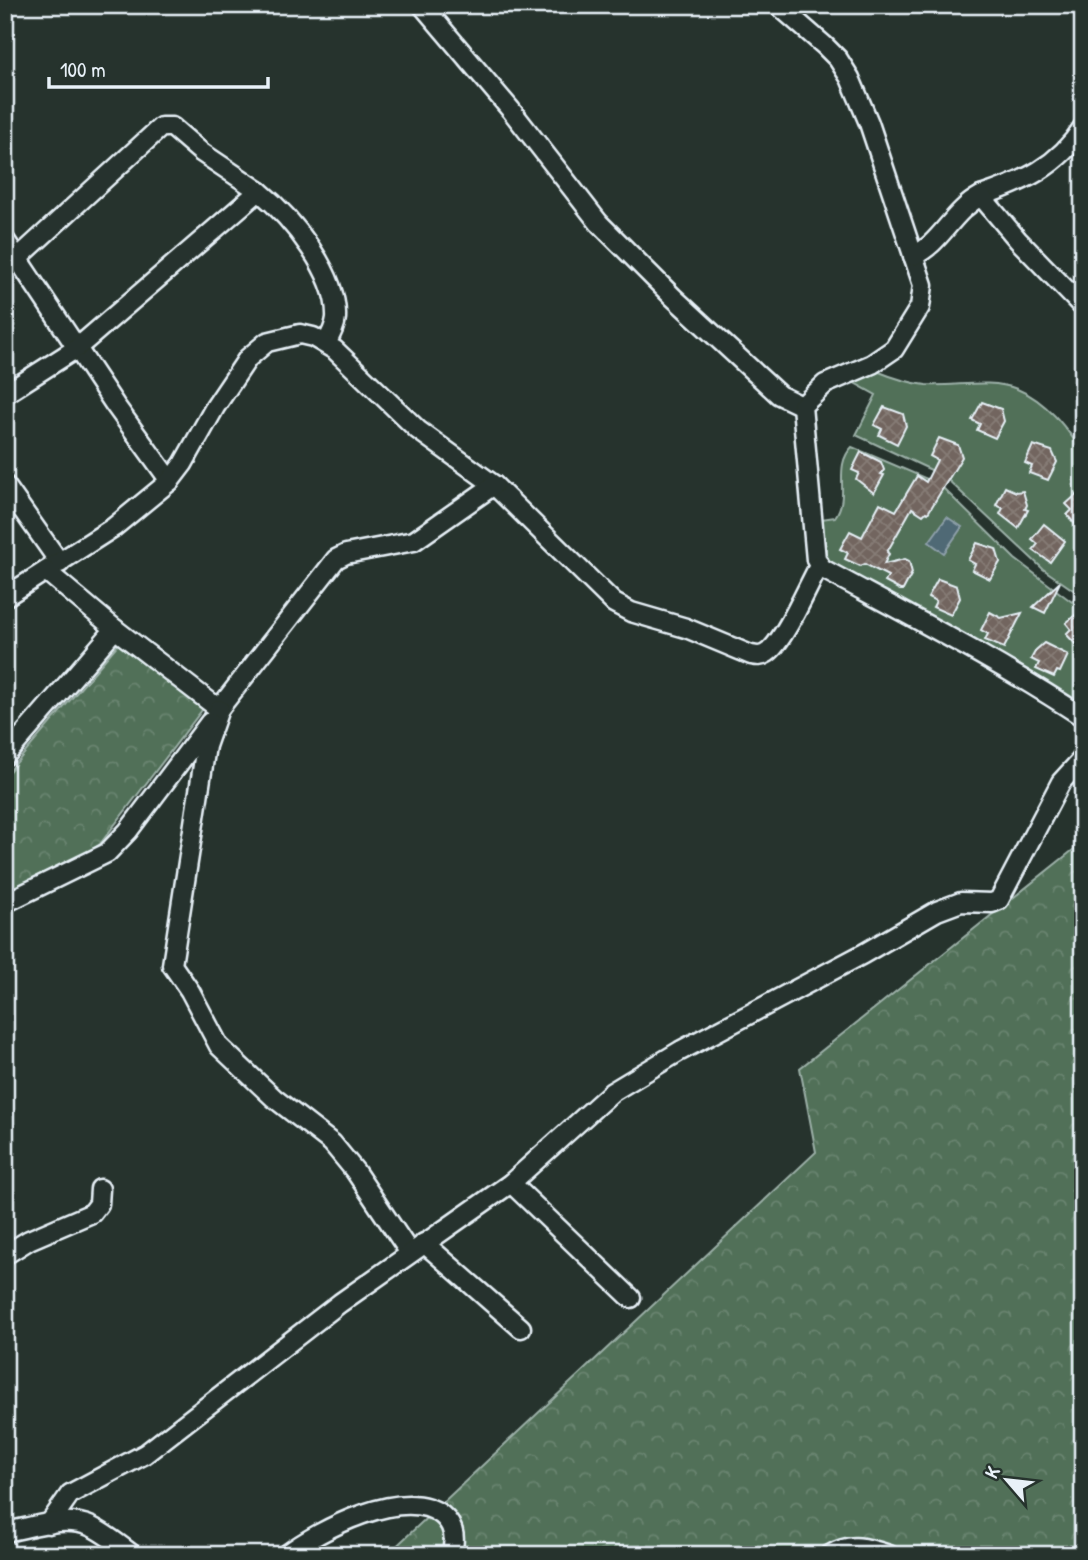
<svg xmlns="http://www.w3.org/2000/svg" width="1088" height="1560" font-family="'Patrick Hand',sans-serif">
	<style>
		.forest { fill: url(#forest-crowns); stroke: #9cb0a8; stroke-width: 2 }
		.garden { fill: #517058; stroke: #9cb0a8; stroke-width: 2 }
		.water { fill: #506974; stroke: #8d9fa9; stroke-width: 2 }
		.building { fill: url(#building-cross-hatch); stroke: #e8f1f8; stroke-width: 2 }
		.lines { fill: none; stroke-linecap: round; stroke-linejoin: round }
		.street-casing { stroke: #e8f1f8; stroke-width: 23 }
		.street { stroke: #26332d; stroke-width: 18 }
	</style>
	<defs>
		<pattern id="forest-crowns" width="20" height="18" patternUnits="userSpaceOnUse" patternTransform="scale(1.75)"><rect width="20" height="18" fill="#517058"/><path d="M2 6a3 3 0 1 1 6 0M12 15a3 3 0 1 1 6 0" fill="none" stroke="#6a8571"/></pattern>
		<pattern id="building-cross-hatch" width="8" height="8" patternUnits="userSpaceOnUse" patternTransform="scale(1.75)"><rect width="8" height="8" fill="#72655e"/><path d="M0 0l8 8M0 8l8-8" fill="none" stroke="#867c76"/></pattern>
	</defs>
	<rect width="100%" height="100%" fill="#26332d"/>
	<filter id="ink" filterUnits="userSpaceOnUse"><feTurbulence type="fractalNoise" baseFrequency=".0143" numOctaves="2"/><feDisplacementMap in="SourceGraphic" scale="14" xChannelSelector="R" yChannelSelector="G"/><feConvolveMatrix kernelMatrix="1 2 1 2 8 2 1 2 1" color-interpolation-filters="sRGB"/></filter>
	<g filter="url(#ink)">
		<g class="forest">
			<path d="M119,643L124,644L201,703L202,710L100,844L89,852L5,893V776Z"/>
			<path d="M1083,842V1555H387L816,1152L800,1068Z"/>
		</g>
		<path class="garden" d="M874,370C891,377 908,383 926,385C957,387 988,378 1017,389C1047,401 1066,428 1083,452V711L828,560L821,519L835,517C851,496 832,467 852,447L939,484L1015,559L1072,602L1079,594L1043,569L947,479L929,469L856,435L876,395L851,381Z"/>
		<path class="water" d="M947,517L962,527L944,553L929,542Z"/>
		<g class="building">
			<path d="M982,402L1001,409L1004,421L995,438L977,430L980,424L972,420Z"/>
			<path d="M884,407L903,414L906,426L897,444L879,435L882,429L874,425Z"/>
			<path d="M939,438L958,445L962,457L928,513L926,512L923,515L912,508L887,552L889,554L884,564L905,559L909,561L912,573L903,590H900L885,582L888,576L865,564L860,566L845,559L848,553L840,549L850,531L862,537L880,503L896,511L917,476L926,482L937,460L930,456Z"/>
			<path d="M1033,445L1052,451L1057,462L1048,480L1029,473L1032,466L1025,463Z"/>
			<path d="M861,452L881,462L884,470L881,474L884,475L874,493L856,479L859,473L852,470Z"/>
			<path d="M1005,487L1016,492L1023,491L1027,505L1025,509L1028,510L1018,528L1000,514L1003,508L996,505Z"/>
			<path d="M1083,489V533L1067,515L1072,510L1066,504Z"/>
			<path d="M1044,524L1065,541L1050,562L1033,550L1038,544L1032,539Z"/>
			<path d="M977,543L996,549L1000,562L990,579L972,570L975,564L968,560Z"/>
			<path d="M938,579L957,586L960,598L951,615L933,607L936,601L928,597Z"/>
			<path d="M1060,582L1045,613L1033,607Z"/>
			<path d="M1083,608V652L1066,634L1071,629L1066,623Z"/>
			<path d="M990,612L1001,618L1022,613L1004,648L985,640L988,634L981,630Z"/>
			<path d="M1044,643L1068,655L1060,672L1057,671L1054,677L1036,669L1039,663L1031,659L1036,650Z"/>
		</g>
		<g class="lines">
			<defs>
				<g id="street">
					<path d="M422,5L511,110L599,223L673,297L779,395L802,406"/>
					<path d="M778,5L825,46L838,59L850,78L869,123L923,285L920,307L894,349L872,364L825,384L802,406L816,560L823,569C910,616 1000,662 1083,717"/>
					<path d="M981,196C1023,182 1059,166 1083,127"/>
					<path d="M5,240L115,405L170,481"/>
					<path d="M913,256C942,243 951,212 981,196L1018,240L1083,307"/>
					<path d="M17,259L161,127H172L201,152L259,191"/>
					<path d="M5,394L77,348L259,191C291,217 338,274 336,318C335,327 331,335 326,343"/>
					<path d="M5,485L60,563"/>
					<path d="M5,597L114,527L170,481L183,464L215,407L248,358L267,342L300,334L313,337L335,350L418,430L494,485L614,603L631,612L686,628L751,655C757,656 761,657 767,653C784,642 808,586 819,566"/>
					<path d="M115,629L219,709L336,559L346,554L414,541L494,485"/>
					<path d="M219,709L206,746L172,965L190,991L219,1046L274,1098L332,1143L355,1171L410,1253"/>
					<path d="M5,756L115,629L46,571"/>
					<path d="M5,903L107,853L128,831L210,722"/>
					<path d="M511,1183L631,1298"/>
					<path d="M424,1243L521,1328"/>
					<path d="M5,1255L29,1240L92,1213L99,1204L100,1189"/>
					<path d="M49,1524L70,1494L145,1454L340,1303L511,1183L612,1092L680,1051L863,954L937,911L961,902L992,903L999,900L1061,782L1083,758"/>
					<path d="M5,1532C33,1527 65,1515 92,1527C106,1534 120,1545 133,1555"/>
					<path d="M286,1555C319,1530 404,1485 442,1515C455,1526 456,1540 451,1555"/>
					<path d="M830,1555C850,1542 868,1548 889,1555"/>
				</g>
			</defs>
			<use href="#street" class="street-casing"/>
			<use href="#street" class="street"/>
		</g>
	</g>
	<rect width="1088" height="1560" fill="none" stroke="#26332d" stroke-width="28"/>
	<rect x="14" y="14" width="1060" height="1532" fill="none" stroke="#e8f1f8" stroke-width="2.5" filter="url(#ink)"/>
	<g transform="translate(1007 1480) rotate(298)" stroke="#26332d" stroke-width="5" paint-order="stroke">
	<path d="M0-5L12 26L0 18L-12 26Z" fill="#e8f1f8"/>
	<text y="-10" font-size="19" font-weight="bold" text-anchor="middle" fill="#e8f1f8">K</text>
	</g>
	<path d="M49 77v10h219v-10" fill="none" stroke="#e8f1f8" stroke-width="3.5"/>
	<text x="60" y="77" font-size="21" fill="#e8f1f8" stroke="#26332d" stroke-width="5" paint-order="stroke">100 m</text>
</svg>
